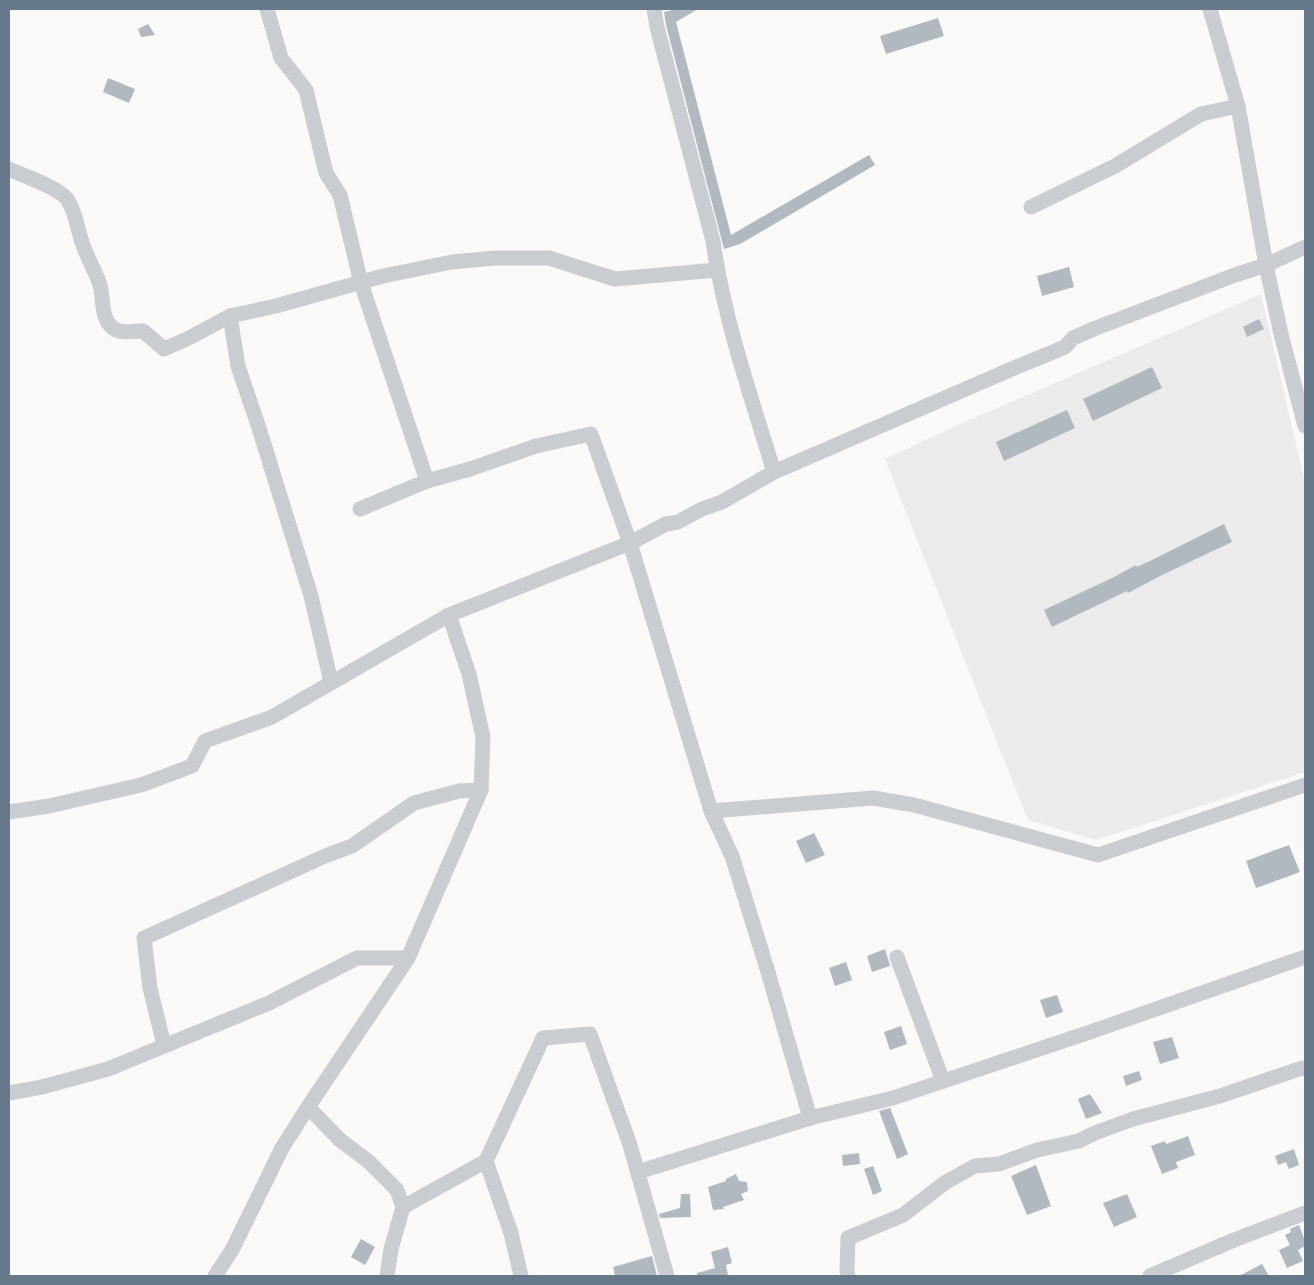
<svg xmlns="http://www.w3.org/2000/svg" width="1314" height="1285" font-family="'Noto Sans',sans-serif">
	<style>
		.built { fill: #eaebea }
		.building { fill: #b0b9c0 }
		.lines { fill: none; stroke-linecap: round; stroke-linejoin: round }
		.minor { stroke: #c9cdd1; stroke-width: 15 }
	</style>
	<rect width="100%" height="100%" fill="#f9faf7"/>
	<path class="built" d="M1261,294L1305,483V772L1096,840L1028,820L885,459L958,425Z"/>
	<g class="building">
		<path d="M678,9H698L676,22L731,235L869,155L875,165L740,244L724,249L666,25L664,12Z"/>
		<path d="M938,18L944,36L886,54L880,36Z"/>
		<path d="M148,24L155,35L141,37L138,29Z"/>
		<path d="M108,78L135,89L129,103L103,92Z"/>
		<path d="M1069,267L1074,287L1042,296L1037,276Z"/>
		<path d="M1259,319L1264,329L1247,337L1243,327Z"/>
		<path d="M1152,367L1162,388L1093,421L1083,399Z"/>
		<path d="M1067,410L1075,428L1004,461L996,442Z"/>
		<path d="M1224,524L1232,542L1162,575L1128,593L1127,591L1052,627L1044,610L1114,577L1136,565L1137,567L1154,559Z"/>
		<path d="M814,833L825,855L806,863L796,841Z"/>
		<path d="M1289,845L1300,872L1256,888L1246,861Z"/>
		<path d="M885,949L890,966L872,972L867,956Z"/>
		<path d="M846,962L852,980L835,986L829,968Z"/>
		<path d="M1057,995L1063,1012L1046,1018L1040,1000Z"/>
		<path d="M901,1026L907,1044L890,1050L884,1032Z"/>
		<path d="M1172,1037L1179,1058L1160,1064L1153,1042Z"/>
		<path d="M1139,1071L1142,1080L1126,1086L1123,1076Z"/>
		<path d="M1090,1094L1102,1113L1086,1119L1078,1099Z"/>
		<path d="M890,1108L908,1154L897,1159L879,1111Z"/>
		<path d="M1188,1136L1195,1155L1176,1162L1178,1168L1162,1174L1151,1146L1165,1141L1166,1144Z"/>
		<path d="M1294,1149L1299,1165L1289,1169L1286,1162L1278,1165L1275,1156Z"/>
		<path d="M859,1153L860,1164L843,1166L842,1155Z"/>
		<path d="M1036,1165L1051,1206L1027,1215L1011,1176Z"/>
		<path d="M873,1166L882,1191L873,1195L864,1169Z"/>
		<path d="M736,1174L739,1181L747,1182L748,1191L741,1194L744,1200L723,1207L724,1209L713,1210L708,1187L726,1181V1179Z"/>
		<path d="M681,1194H690L691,1217L660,1218L659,1214L680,1208Z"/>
		<path d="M1127,1194L1137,1217L1114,1227L1103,1203Z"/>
		<path d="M1299,1225L1305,1241V1246L1298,1250L1303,1261L1287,1268L1279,1250L1290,1245L1285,1235L1291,1232L1290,1229Z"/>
		<path d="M361,1239L375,1247L365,1265L351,1257Z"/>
		<path d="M728,1247L732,1263L726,1265L728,1276H697V1273L715,1268L711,1252Z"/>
		<path d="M652,1256L657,1276H615L613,1267Z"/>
		<path d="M1262,1264L1269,1276H1239Z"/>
	</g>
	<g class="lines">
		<g class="minor">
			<path d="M267,9L281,58L306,90L326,173L340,195L361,283L427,481"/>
			<path d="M654,9L657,27L713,241C724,320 751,396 774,472"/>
			<path d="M9,169C23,176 58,187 67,199C75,210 77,226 81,239C85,254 95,270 100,285C104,299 100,318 113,328C120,334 134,331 143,331L164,349L189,338L230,316"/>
			<path d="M1031,207L1115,166L1201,114L1238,106"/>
			<path d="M1305,247L1266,265L1281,334L1305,426"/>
			<path d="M360,509L427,481L470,469L536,446L591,434L630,543L711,811L732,856L768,972L810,1118"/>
			<path d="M331,682L311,596L259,428L238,366L230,316L276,306L383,276L452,262L495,258H549L615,279L717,270"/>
			<path d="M711,811L873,798L914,805L1098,855L1305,785"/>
			<path d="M9,812L49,806L141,785L192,766L205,741L272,717L449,615L630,543L666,524L678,522L702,509L722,502L774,472L1019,366L1065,347L1073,338L1096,328L1235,275L1266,265L1238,106L1210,9"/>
			<path d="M897,957L943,1081"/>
			<path d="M164,1045L150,988L144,938L325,856L352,846L414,803L459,791L481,790"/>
			<path d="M9,1093L42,1087L108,1069L269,1003L357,958H408"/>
			<path d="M308,1107L340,1140L368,1161L397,1190L403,1207L391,1249L387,1276"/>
			<path d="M638,1172L810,1118L893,1098L1096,1030L1305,957"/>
			<path d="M403,1207L486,1161"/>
			<path d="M215,1276L232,1250L282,1148L308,1107L408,958L481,790L483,737L469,674L449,615"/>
			<path d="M521,1276L511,1233L486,1161L543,1038L590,1034L630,1145L667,1276"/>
			<path d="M848,1276L847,1271L848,1238L903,1215L946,1182L975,1166L999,1164L1037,1150L1079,1141L1095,1133L1133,1119L1220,1096L1302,1068L1305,1069"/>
			<path d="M1150,1276L1234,1240L1305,1213"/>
		</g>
	</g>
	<rect width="1314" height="1285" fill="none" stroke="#65798b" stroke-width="20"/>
</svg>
